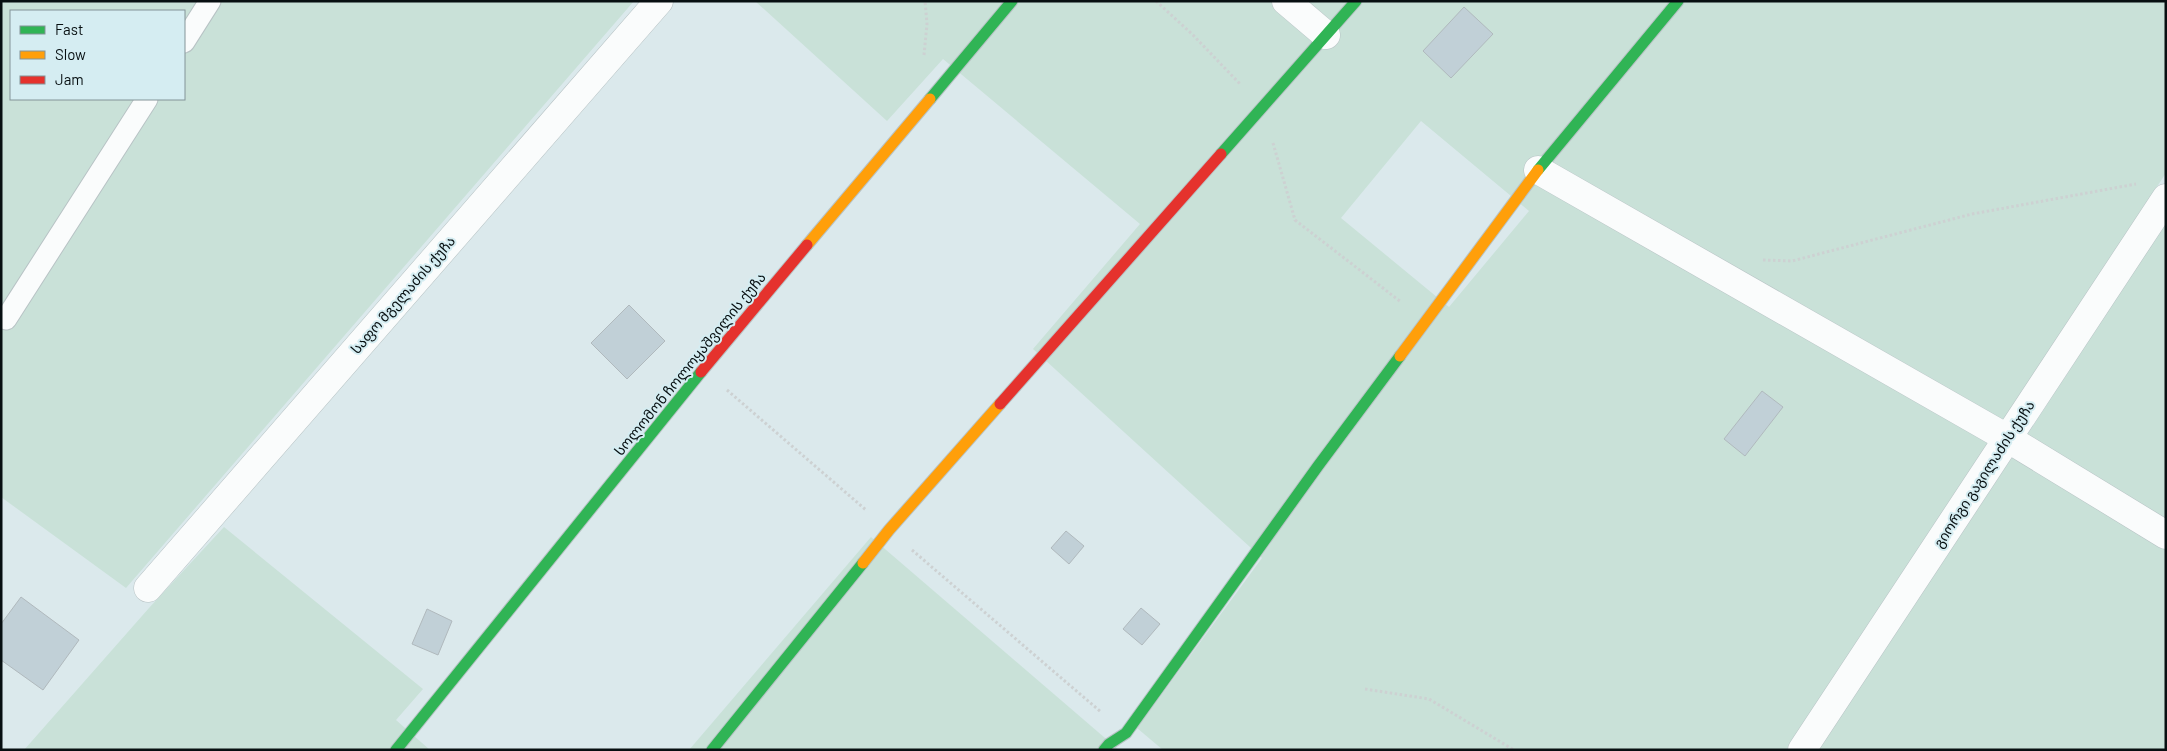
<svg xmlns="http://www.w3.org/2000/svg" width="2167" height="751" font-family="Barlow,'Noto Sans Georgian',sans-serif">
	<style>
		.green { fill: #c9e1d8; fill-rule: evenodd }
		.building { fill: #c1d0d7; stroke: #b0b9bd }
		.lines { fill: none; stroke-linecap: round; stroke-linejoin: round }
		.lane-casing { stroke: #b8c3c5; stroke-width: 23 }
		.street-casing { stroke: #b8c3c5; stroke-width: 29 }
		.fast-casing { stroke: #b8c3c5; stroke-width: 13 }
		.slow-casing { stroke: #b8c3c5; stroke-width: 13 }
		.jam-casing { stroke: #b8c3c5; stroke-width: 13 }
		.path { stroke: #cdd1d2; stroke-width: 3; stroke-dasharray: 2.5 2.5; stroke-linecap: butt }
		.lane { stroke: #fafcfc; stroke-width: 21 }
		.street { stroke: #fafcfc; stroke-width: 28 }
		.fast { stroke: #30b455; stroke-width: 11 }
		.slow { stroke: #ff9f0a; stroke-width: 11 }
		.jam { stroke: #e5322d; stroke-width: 11 }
		.labels { text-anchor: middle; stroke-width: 4; stroke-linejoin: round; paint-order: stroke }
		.street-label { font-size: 14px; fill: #070f11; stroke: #d5edf2 }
	</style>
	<rect width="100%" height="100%" fill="#dbe9ec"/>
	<g class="green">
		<path d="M1,1H634L126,588L1,497ZM11,11H184V99H11Z"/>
		<path d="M755,1H2166V173L1786,750H1163L1137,728L1262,558L1033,349L1140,224L943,59L887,121ZM1421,121L1529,211L1449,307L1341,218Z"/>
		<path d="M2166,222V750H1818L2029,432Z"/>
		<path d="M224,527L423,689L396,720L430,750H24L149,608Z"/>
		<path d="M871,537L1119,750H689Z"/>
	</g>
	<g class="building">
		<path d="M1464,7L1493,34L1451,78L1423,51Z"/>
		<path d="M629,305L665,341L627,379L591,343Z"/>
		<path d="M1762,391L1783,407L1745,456L1724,439Z"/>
		<path d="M1066,531L1084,546L1069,564L1051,548Z"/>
		<path d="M21,597L79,640L43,690L1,660V624Z"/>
		<path d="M1141,608L1160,624L1142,645L1123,629Z"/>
		<path d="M427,609L452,621L438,655L412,644Z"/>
	</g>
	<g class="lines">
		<defs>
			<g id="lane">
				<path d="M184,42L210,1"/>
				<path d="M6,319L147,99"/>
			</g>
			<g id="street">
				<path d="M1286,1L1326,35"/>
				<path d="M1538,170L2007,438L2166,535"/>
				<path d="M148,588L659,1"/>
				<path d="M1802,750L2166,198"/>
			</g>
			<g id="fast">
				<path d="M930,99L1012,1"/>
				<path d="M1221,154L1356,1"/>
				<path d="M1538,170L1678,1"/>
				<path d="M396,750L701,372"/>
				<path d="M712,750L863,563"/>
				<path d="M1104,750L1109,744L1126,733L1318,466L1400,356"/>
			</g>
			<g id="slow">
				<path d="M807,245L930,99"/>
				<path d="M1400,356L1538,170"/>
				<path d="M863,563L889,530L1000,404"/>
			</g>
			<g id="jam">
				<path d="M701,372L807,245"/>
				<path d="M1000,404L1221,154"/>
			</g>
		</defs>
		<use href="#lane" class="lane-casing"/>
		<use href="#street" class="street-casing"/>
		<use href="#fast" class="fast-casing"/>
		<use href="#slow" class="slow-casing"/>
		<use href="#jam" class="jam-casing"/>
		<g class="path">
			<path d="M1156,1L1193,35L1241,85"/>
			<path d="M924,55L927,24L925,1"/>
			<path d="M1273,143L1295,220L1401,302"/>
			<path d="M1763,260L1792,261L1972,214L2136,184"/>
			<path d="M727,390L866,510"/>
			<path d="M912,550L1101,712"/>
			<path d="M1365,689L1429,699L1514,750"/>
		</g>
		<use href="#lane" class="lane"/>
		<use href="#street" class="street"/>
		<use href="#fast" class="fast"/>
		<use href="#slow" class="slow"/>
		<use href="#jam" class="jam"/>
	</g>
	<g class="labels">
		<g class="street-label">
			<text transform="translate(403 295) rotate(-49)" y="5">საფო მგელაძის ქუჩა</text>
			<text transform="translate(690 364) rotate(-51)" y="5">სოლომონ ჩოლოყაშვილის ქუჩა</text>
			<text transform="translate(1984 474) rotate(-57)" y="5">გიორგი გაგილაძის ქუჩა</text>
		</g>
	</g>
	<rect width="2167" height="751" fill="none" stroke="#070f11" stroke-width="5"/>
	<rect x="10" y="10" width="175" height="90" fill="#d5edf2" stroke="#839498"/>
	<rect x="20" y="26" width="25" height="8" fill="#30b455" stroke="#839498"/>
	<text x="55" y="35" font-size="15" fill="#070f11">Fast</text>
	<rect x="20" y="51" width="25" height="8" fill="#ff9f0a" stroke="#839498"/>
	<text x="55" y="60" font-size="15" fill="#070f11">Slow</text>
	<rect x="20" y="76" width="25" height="8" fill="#e5322d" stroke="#839498"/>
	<text x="55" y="85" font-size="15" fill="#070f11">Jam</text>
</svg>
